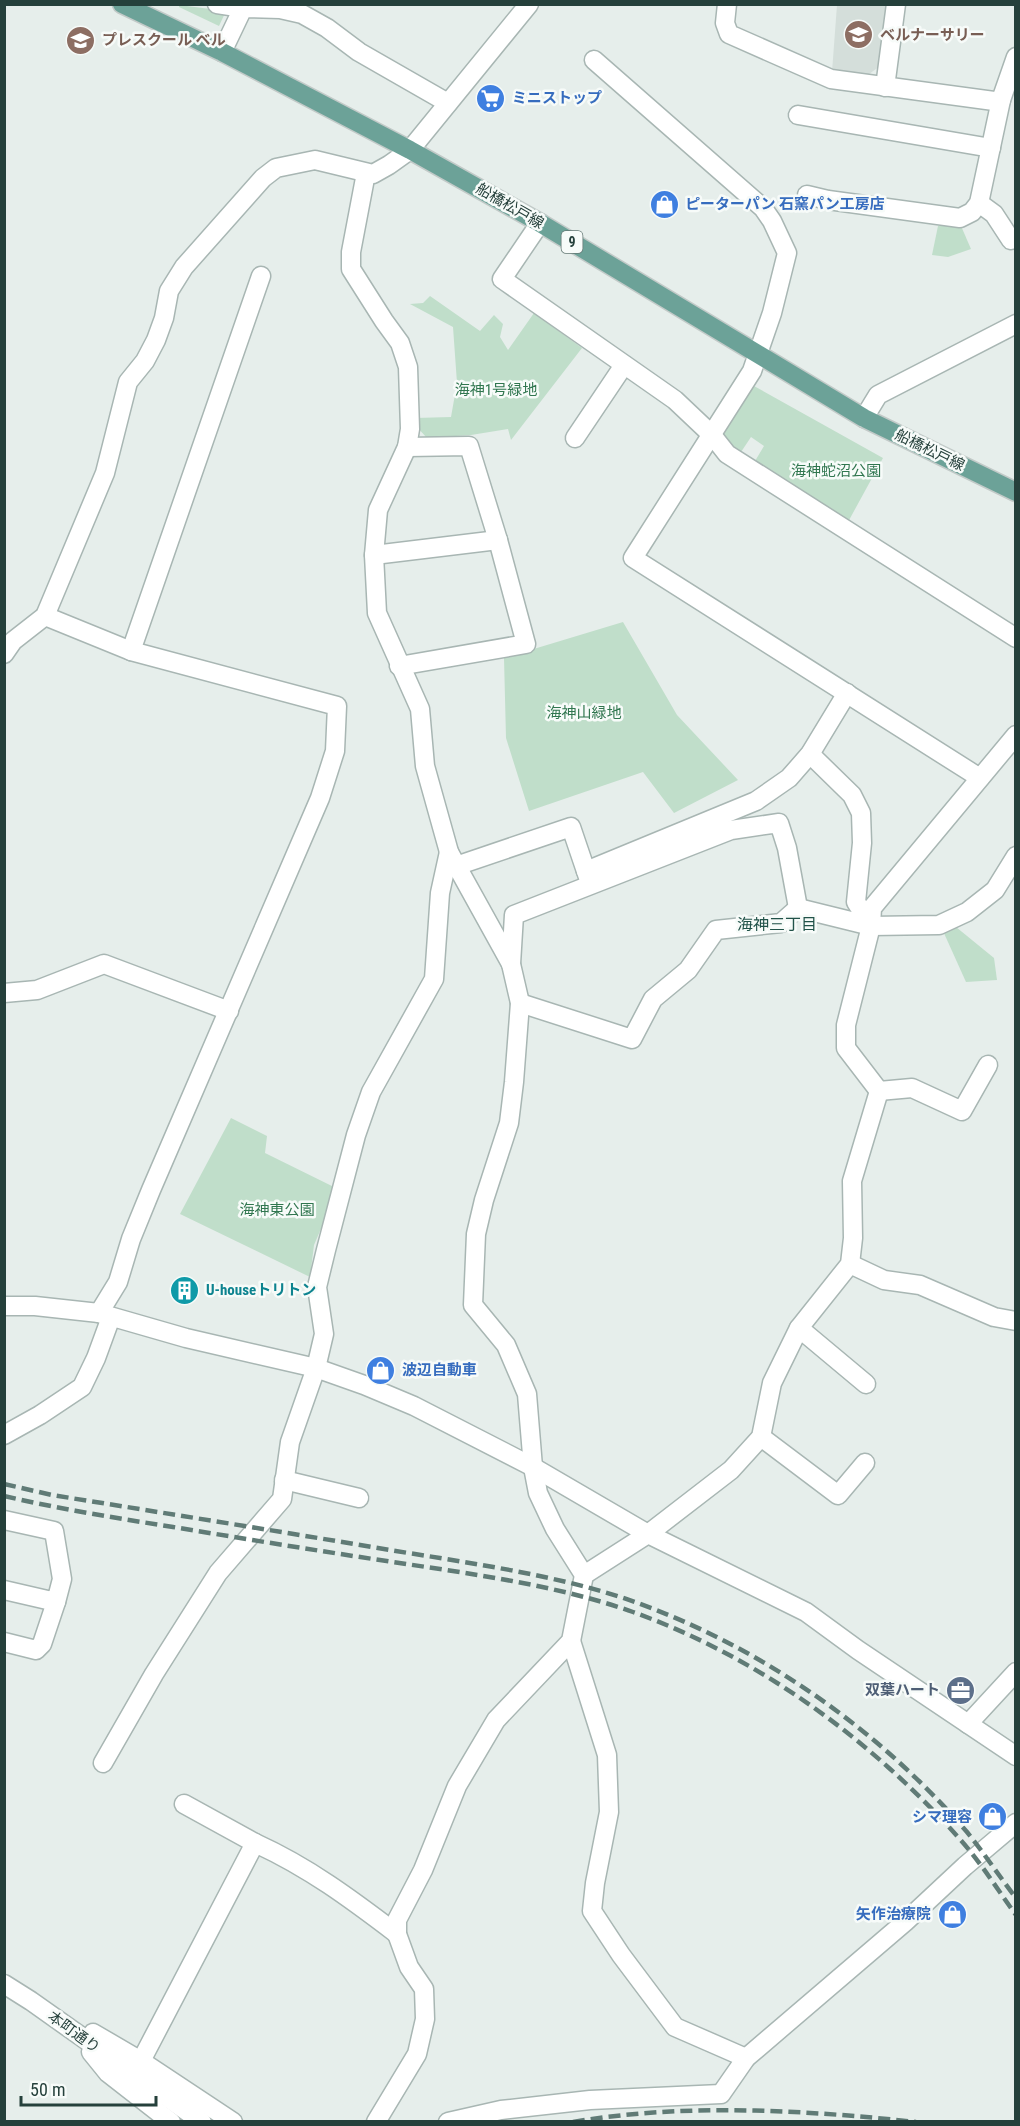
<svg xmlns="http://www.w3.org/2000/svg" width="1020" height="2126" font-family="'Roboto Condensed','Noto Sans JP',sans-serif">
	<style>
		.built { fill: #d4deda }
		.green { fill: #c0deca }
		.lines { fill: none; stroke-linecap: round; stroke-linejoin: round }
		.minor-casing { stroke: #a8b6b3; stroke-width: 21 }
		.major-casing { stroke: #c2cac8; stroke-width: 21 }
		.minor { stroke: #fff; stroke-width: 18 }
		.major { stroke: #6ca298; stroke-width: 18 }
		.rail { stroke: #607b76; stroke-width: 4.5; stroke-dasharray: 12 6; stroke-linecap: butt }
		.labels { text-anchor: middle; stroke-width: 5; stroke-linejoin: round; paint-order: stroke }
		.shield { fill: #f7fbf9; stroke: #647874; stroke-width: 1.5 }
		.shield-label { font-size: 14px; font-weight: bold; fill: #25403b }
		.education-label { font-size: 15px; font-weight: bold; fill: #785e54; stroke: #f7fbf9; text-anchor: start }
		.shop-label { font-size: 15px; font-weight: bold; fill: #366cbe; stroke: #f7fbf9; text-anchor: start }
		.street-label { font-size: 15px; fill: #25403b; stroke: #f7fbf9 }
		.park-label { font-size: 15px; fill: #30764f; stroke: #f7fbf9 }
		.culture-label { font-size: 15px; font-weight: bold; fill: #0d838f; stroke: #f7fbf9; text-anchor: start }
		.service-label { font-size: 15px; font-weight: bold; fill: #4e5e75; stroke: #f7fbf9; text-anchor: end }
		.neighbourhood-label { font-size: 16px; fill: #215249; stroke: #f7fbf9 }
	</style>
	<rect width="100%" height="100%" fill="#e6eeeb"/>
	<path class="built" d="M837,5H888L880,66L865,77L832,72Z"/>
	<g class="green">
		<path d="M179,5L226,11L219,26L179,7Z"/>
		<path d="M938,226H961L971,249L948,257L932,255Z"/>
		<path d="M430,296L480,331L494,315L503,324L500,337L508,350L534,313L582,348L511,440L508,429L471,435L427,438L416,426L415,418L451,417L457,383L453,327L410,304L423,303Z"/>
		<path d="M754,386L883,458L848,522L755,461L764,446L751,437L741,452L727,444L723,433Z"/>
		<path d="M623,622L677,715L738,780L674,813L643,772L529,811L506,738L504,658Z"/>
		<path d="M956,927L994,958L997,980L966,982L943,931Z"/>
		<path d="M231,1118L267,1136L265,1153L338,1189L314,1245L310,1277L180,1214Z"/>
	</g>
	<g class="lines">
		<defs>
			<g id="minor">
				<path d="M217,4L243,8"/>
				<path d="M727,4L725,23L729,34L831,79L994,101L1001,100L1016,57"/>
				<path d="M222,52L243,8L280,9L302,14L327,28L359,52L448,103"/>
				<path d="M594,60L763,208L772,221L787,253L772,313L752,371L633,558L980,778"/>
				<path d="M885,87L896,4"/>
				<path d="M798,115L991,148"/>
				<path d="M366,173L351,252V269L384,321L400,343L408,367L410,429L407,447L378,510L374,555L377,613L420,709L425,766L449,852L511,964"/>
				<path d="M807,195L828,200L960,218L972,212L979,203L1001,100"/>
				<path d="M979,203L994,214L1011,240"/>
				<path d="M540,223L502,279L675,400L712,435L727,454L1016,638"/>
				<path d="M864,418L878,395L1016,324"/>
				<path d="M575,438L624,365"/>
				<path d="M374,555L498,540"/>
				<path d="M45,616L131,651L337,706L335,751L320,798L151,1190L131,1239L118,1282L99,1313"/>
				<path d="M131,651L261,276"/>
				<path d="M4,654L13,641L45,616L105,473L128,382L145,361L156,340L164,318L169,291L184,267L263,178L276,168L315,160L373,174L389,165L410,150L529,4"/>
				<path d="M399,666L526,644L498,540L469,446L407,447"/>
				<path d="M810,754L852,795L861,813L862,843L856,902L871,926"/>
				<path d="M456,866L571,827L590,883"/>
				<path d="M586,871L756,801L789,778L810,754L847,693"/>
				<path d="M4,993L37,990L104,964L229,1011"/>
				<path d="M520,1003L632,1039L653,999L688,970L716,930L781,923L798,908L871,926L939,925L967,912L995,890L1016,856"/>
				<path d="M879,1091L912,1088L962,1111L988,1065"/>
				<path d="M850,1264L884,1280L920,1285L994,1317L1016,1321"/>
				<path d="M4,1306H35L99,1313L186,1338L316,1368L364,1385L414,1406L533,1467L648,1534L806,1612L858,1650L1016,1756"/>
				<path d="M799,1328L866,1384"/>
				<path d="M4,1435L40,1415L82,1387L96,1358L111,1317"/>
				<path d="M761,1437L838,1495L865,1463"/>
				<path d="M284,1480L359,1498"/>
				<path d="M4,1520L54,1531L62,1579L56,1602L4,1590"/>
				<path d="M584,1575L648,1534L731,1470L761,1437L772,1383L799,1328L850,1264L853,1238L852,1181L879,1091L846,1048V1025L871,926L872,908L1016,735"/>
				<path d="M571,1641L607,1755L609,1812L595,1883L592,1911L621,1955L675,2027L746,2058"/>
				<path d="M4,1642L36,1650L42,1644L56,1602"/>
				<path d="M968,1724L1016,1672"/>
				<path d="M103,1763L154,1674L218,1573L282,1499L290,1442L316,1368L324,1334L317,1287L326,1250L356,1135L371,1092L434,979L440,893L449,852"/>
				<path d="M184,1804L255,1843"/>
				<path d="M4,1984L31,2001L202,2122"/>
				<path d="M93,2033L141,2061L233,2122"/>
				<path d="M91,2052L108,2073L171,2122"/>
				<path d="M141,2061L255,1843C308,1867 351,1899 397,1934"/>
				<path d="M376,2122L417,2054L425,2019L424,1989L409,1967L397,1934V1920L423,1870L457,1786L496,1720L571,1641L584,1575L555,1529L538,1493L533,1467L527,1394L506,1345L473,1305L476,1234L484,1200L509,1123L514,1082L520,1003L511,964L514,915L731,830L779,823L787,848L798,908"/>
				<path d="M448,2122L501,2110L590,2100L721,2094L746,2058L905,1922L965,1866L1016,1823"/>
			</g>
			<path id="major" d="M122,4L222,52L410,150L540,223L864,418L1016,492"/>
		</defs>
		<use href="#minor" class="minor-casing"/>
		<use href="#major" class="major-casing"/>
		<use href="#minor" class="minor"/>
		<use href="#major" class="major"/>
		<g class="rail">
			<path d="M4,1484L52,1495C164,1513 277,1531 390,1550C469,1563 559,1575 635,1602C763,1648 879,1730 967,1832C984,1853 999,1876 1016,1898"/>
			<path d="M4,1496C60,1509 116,1518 173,1527C246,1539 319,1551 393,1562C472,1574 557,1585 633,1612C758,1657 869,1738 958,1837C980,1861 997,1889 1016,1915"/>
			<path d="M573,2122C682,2103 806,2110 916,2122"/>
		</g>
	</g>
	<defs>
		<symbol id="school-disc" viewBox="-11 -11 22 22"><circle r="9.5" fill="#8d6e63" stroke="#f7fbf9"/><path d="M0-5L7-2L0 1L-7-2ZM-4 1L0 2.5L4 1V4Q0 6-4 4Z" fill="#fff"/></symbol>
		<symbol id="supermarket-disc" viewBox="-11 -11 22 22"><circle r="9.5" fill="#3f7fe0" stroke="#f7fbf9"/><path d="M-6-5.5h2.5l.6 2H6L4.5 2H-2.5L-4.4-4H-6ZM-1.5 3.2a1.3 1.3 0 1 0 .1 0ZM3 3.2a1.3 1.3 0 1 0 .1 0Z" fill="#fff"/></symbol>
		<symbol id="shop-disc" viewBox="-11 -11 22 22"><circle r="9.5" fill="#3f7fe0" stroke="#f7fbf9"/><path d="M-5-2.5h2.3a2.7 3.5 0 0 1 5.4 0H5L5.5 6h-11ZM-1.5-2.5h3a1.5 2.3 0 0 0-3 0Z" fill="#fff"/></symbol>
		<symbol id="building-disc" viewBox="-11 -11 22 22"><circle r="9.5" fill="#0f9aa8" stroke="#f7fbf9"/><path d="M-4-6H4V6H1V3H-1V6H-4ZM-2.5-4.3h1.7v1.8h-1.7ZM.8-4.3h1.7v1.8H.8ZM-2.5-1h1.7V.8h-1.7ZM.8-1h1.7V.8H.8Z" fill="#fff"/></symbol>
		<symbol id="office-disc" viewBox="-11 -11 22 22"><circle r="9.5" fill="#5c6f8a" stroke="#f7fbf9"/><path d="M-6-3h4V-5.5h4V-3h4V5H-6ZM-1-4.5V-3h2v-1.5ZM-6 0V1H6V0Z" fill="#fff"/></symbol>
	</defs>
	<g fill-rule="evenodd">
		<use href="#school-disc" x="842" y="18" width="33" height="33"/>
		<use href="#school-disc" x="64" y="24" width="33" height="33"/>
		<use href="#supermarket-disc" x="474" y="82" width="33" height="33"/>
		<use href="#shop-disc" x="648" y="188" width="33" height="33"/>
		<use href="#building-disc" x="168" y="1274" width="33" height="33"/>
		<use href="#shop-disc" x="364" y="1354" width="33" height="33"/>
		<use href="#office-disc" x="944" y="1674" width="33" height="33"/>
		<use href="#shop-disc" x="976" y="1800" width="33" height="33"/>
		<use href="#shop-disc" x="936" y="1898" width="33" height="33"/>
	</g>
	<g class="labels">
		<rect class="shield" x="561.5" y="231" width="21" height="22" rx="4.5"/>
		<g class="shield-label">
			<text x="572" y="247">9</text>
		</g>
		<g class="education-label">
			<text x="880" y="40">ベルナーサリー</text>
			<text x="102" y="45">プレスクール ベル</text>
		</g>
		<g class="shop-label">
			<text x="512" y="103">ミニストップ</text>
			<text x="685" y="209">ピーターパン 石窯パン工房店</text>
			<text x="402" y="1375">波辺自動車</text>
			<text x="972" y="1822" text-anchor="end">シマ理容</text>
			<text x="931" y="1919" text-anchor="end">矢作治療院</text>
		</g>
		<g class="street-label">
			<text transform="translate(510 206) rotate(30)" y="5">船橋松戸線</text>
			<text transform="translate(930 450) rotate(26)" y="5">船橋松戸線</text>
			<text transform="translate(74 2032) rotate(36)" y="5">本町通り</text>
		</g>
		<g class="park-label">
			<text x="496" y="395">海神1号緑地</text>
			<text x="836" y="476">海神蛇沼公園</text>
			<text x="584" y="718">海神山緑地</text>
			<text x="277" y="1215">海神東公園</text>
		</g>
		<g class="culture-label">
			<text x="206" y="1295">U-houseトリトン</text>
		</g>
		<g class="service-label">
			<text x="940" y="1695">双葉ハート</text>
		</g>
		<g class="neighbourhood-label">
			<text x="777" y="930">海神三丁目</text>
		</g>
	</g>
	<rect width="1020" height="2126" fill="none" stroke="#25403b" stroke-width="12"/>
	<path d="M21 2096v9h135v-9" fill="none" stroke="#25403b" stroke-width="3"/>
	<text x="30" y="2096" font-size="18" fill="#25403b" stroke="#f7fbf9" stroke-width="4.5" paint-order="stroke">50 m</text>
</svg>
